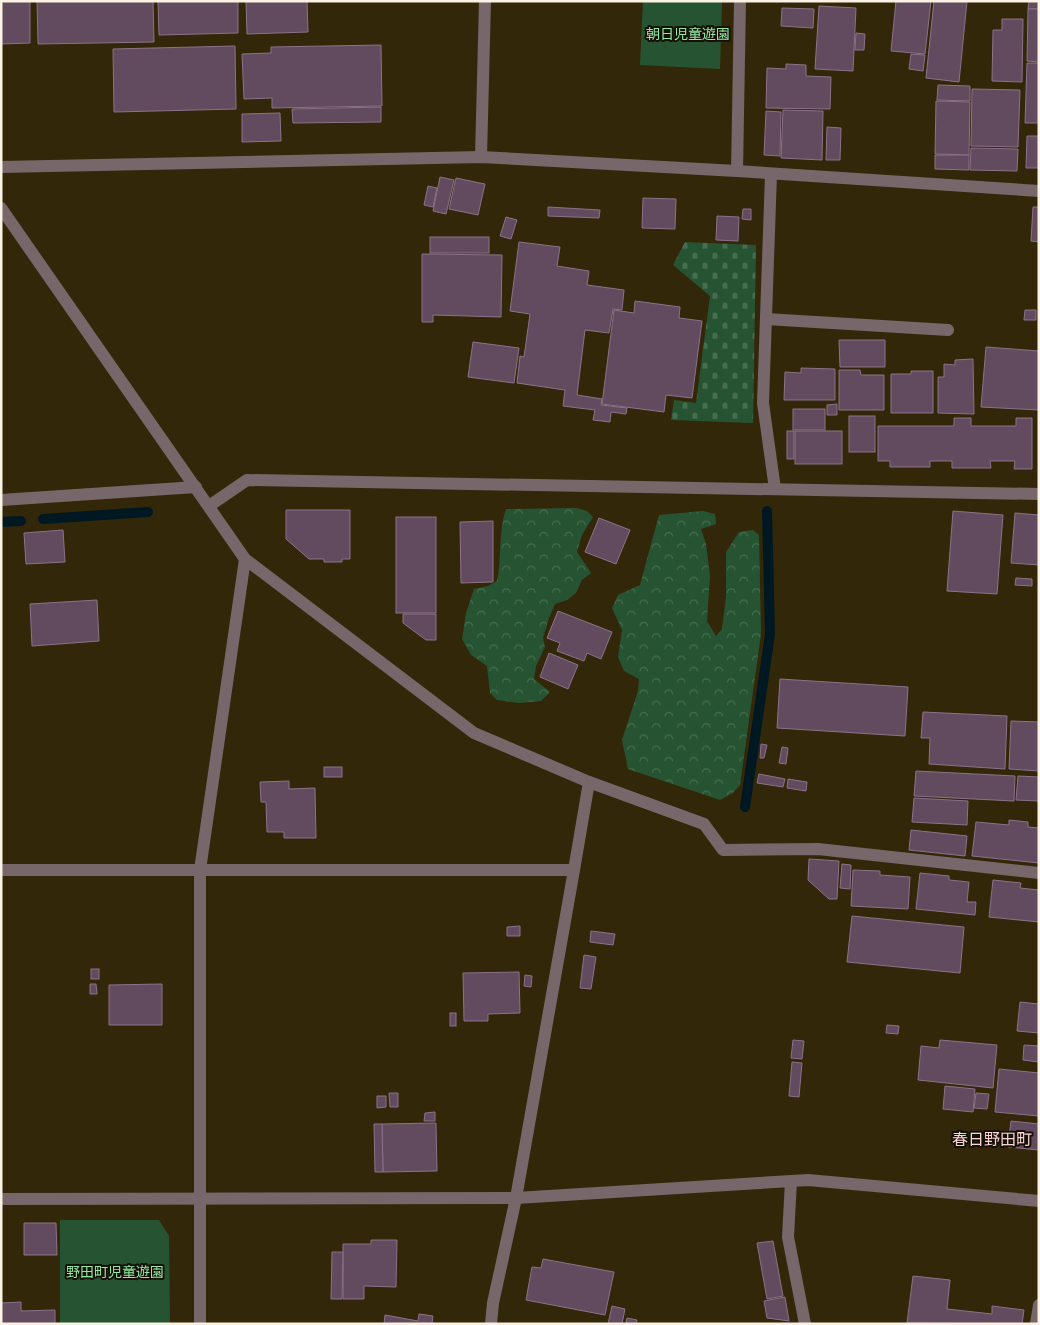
<svg xmlns="http://www.w3.org/2000/svg" width="1040" height="1325" font-family="'Open Sans','Noto Sans JP',sans-serif">
	<style>
		.forest { fill: url(#forest-crowns) }
		.cemetery { fill: url(#cemetery-stones) }
		.park { fill: #265432 }
		.lines { fill: none; stroke-linecap: round; stroke-linejoin: round }
		.stream { stroke: #001821; stroke-width: 10 }
		.building { fill: #624a5f; stroke: #8c7289 }
		.lane { stroke: #77676a; stroke-width: 12 }
		.street { stroke: #77676a; stroke-width: 12 }
		.labels { text-anchor: middle; stroke-width: 4; stroke-linejoin: round; paint-order: stroke }
		.park-label { font-size: 14px; fill: #90eaa4; stroke: #161106 }
		.quarter-label { font-size: 16px; fill: #f8d4d5; stroke: #161106 }
	</style>
	<defs>
		<pattern id="forest-crowns" width="20" height="18" patternUnits="userSpaceOnUse" patternTransform="scale(1.25)"><rect width="20" height="18" fill="#265432"/><path d="M2 6a3 3 0 1 1 6 0M12 15a3 3 0 1 1 6 0" fill="none" stroke="#466d4f"/></pattern>
		<pattern id="cemetery-stones" width="16" height="16" patternUnits="userSpaceOnUse" patternTransform="scale(1.25)"><rect width="16" height="16" fill="#265432"/><path d="M2 7V4a2 2 0 0 1 4 0v3zM10 15v-3a2 2 0 0 1 4 0v3z" fill="#466d4f"/></pattern>
	</defs>
	<rect width="100%" height="100%" fill="#33270a"/>
	<g class="forest">
		<path d="M577,508L587,511L593,517L582,535L577,552L591,573L582,580L576,593L567,600L555,604L549,618L543,638L545,647L536,666L534,679L550,692L541,701L519,703L497,700L490,693L487,666L471,655L462,639L466,613L474,589L488,586L497,581C502,558 498,532 506,509Z"/>
		<path d="M703,511L715,514L716,524L701,529L706,544L710,576L707,621L716,636L722,629L726,597V552L739,532L753,530L759,535L761,634L740,785L733,793L720,800L628,769L622,740L638,691L639,679L624,671L618,657L622,630L612,608L618,595L640,585L659,515Z"/>
	</g>
	<path class="cemetery" d="M685,242L756,245L753,423L671,420L674,400L696,403L710,296L673,265Z"/>
	<g class="park">
		<path d="M643,1H722L720,69L640,65Z"/>
		<path d="M60,1220H159L169,1236L170,1324H60Z"/>
	</g>
	<g class="lines">
		<g class="stream">
			<path d="M43,519L148,512"/>
			<path d="M1,522L21,521"/>
			<path d="M745,807L770,634L767,511"/>
		</g>
	</g>
	<g class="building">
		<path d="M1,1H30V43L1,44Z"/>
		<path d="M37,1H153L154,42L38,44Z"/>
		<path d="M158,1H238V33L159,35Z"/>
		<path d="M246,1H307L308,32L247,34Z"/>
		<path d="M896,1H931L925,54L891,51Z"/>
		<path d="M934,1H967L959,82L926,78Z"/>
		<path d="M1029,1H1039V9H1028Z"/>
		<path d="M819,6L856,8L853,71L815,69Z"/>
		<path d="M782,8L814,9L813,28L781,26Z"/>
		<path d="M1028,9H1039V62L1027,61Z"/>
		<path d="M1002,19H1023L1022,82L992,81L993,30H1002Z"/>
		<path d="M856,33L865,34L864,50H855Z"/>
		<path d="M381,45L382,106L272,108V98L244,99L242,54L271,53V47Z"/>
		<path d="M235,46L236,109L114,112L113,49Z"/>
		<path d="M911,54L925,55L923,71L909,69Z"/>
		<path d="M1027,63H1039V123H1025Z"/>
		<path d="M786,64L806,65V76L831,77L830,109L766,108L767,68L786,69Z"/>
		<path d="M938,85L970,86V101L937,100Z"/>
		<path d="M972,89L1020,90L1018,147L971,146Z"/>
		<path d="M936,101L970,102L969,155L935,154Z"/>
		<path d="M381,107V122L293,123L292,109Z"/>
		<path d="M783,110L823,111L822,160L781,158Z"/>
		<path d="M766,111L781,112L780,156L764,155Z"/>
		<path d="M280,113L281,141L242,142V114Z"/>
		<path d="M827,127L841,128L840,160H826Z"/>
		<path d="M1027,136H1039V168H1026Z"/>
		<path d="M971,148L1018,149L1017,171L970,170Z"/>
		<path d="M935,155H969V170L935,169Z"/>
		<path d="M440,177L454,180L446,214L433,211Z"/>
		<path d="M456,178L485,184L478,215L449,209Z"/>
		<path d="M428,186L437,188L433,207L424,205Z"/>
		<path d="M643,198L676,199L675,229L642,228Z"/>
		<path d="M548,207L600,210L599,218L548,216Z"/>
		<path d="M1033,207H1039V242L1031,241Z"/>
		<path d="M743,209H751V220L742,219Z"/>
		<path d="M717,216L739,217L738,241L716,240Z"/>
		<path d="M506,217L517,220L511,239L500,236Z"/>
		<rect x="430" y="237" width="59" height="16"/>
		<path d="M519,242L560,247L557,266L589,271L587,285L624,290L622,310L613,309L609,333L585,330L577,395L602,399L601,405L627,408L626,414L611,412L610,422L593,420L595,410L563,406L565,390L517,383L520,356L524,357L530,314L510,311Z"/>
		<path d="M422,254L502,255L501,317L433,315V322H422Z"/>
		<path d="M635,301L680,307L679,318L702,321L692,398L666,395L664,412L602,404L614,310L634,313Z"/>
		<path d="M1025,310H1036V320H1024Z"/>
		<path d="M839,340H885V367H840Z"/>
		<path d="M473,342L519,348L514,383L468,377Z"/>
		<path d="M986,347L1039,351V410L981,407Z"/>
		<path d="M973,359L974,414L938,413V377H944V364L955,365V360Z"/>
		<path d="M801,368L835,369V400H784L785,372L801,373Z"/>
		<path d="M839,370H860L861,375H884V410H839Z"/>
		<path d="M911,371H933V413H891V374H911Z"/>
		<path d="M837,404V415H827V405Z"/>
		<rect x="793" y="409" width="32" height="21"/>
		<rect x="849" y="416" width="26" height="36"/>
		<path d="M954,418H971V426H1016V418H1032V469H1014L1015,461H990L991,468H952V461H930V467H890V461H878V426H954Z"/>
		<rect x="787" y="431" width="7" height="28"/>
		<rect x="795" y="431" width="47" height="33"/>
		<path d="M286,510H350V559H342V562H324V559H309L286,539Z"/>
		<path d="M953,511L1003,515L997,594L947,591Z"/>
		<path d="M1015,513L1039,515V565L1011,563Z"/>
		<rect x="396" y="517" width="40" height="96"/>
		<path d="M599,518L630,530L616,564L585,552Z"/>
		<path d="M493,521V582L461,583L460,522Z"/>
		<path d="M63,530L65,562L26,564L24,533Z"/>
		<path d="M1016,578L1032,579V586L1015,585Z"/>
		<path d="M97,600L99,641L32,646L30,604Z"/>
		<path d="M558,611L612,632L601,659L587,653L584,661L557,651L560,643L547,638Z"/>
		<path d="M403,614H436V640H426L403,623Z"/>
		<path d="M549,653L578,665L568,689L540,677Z"/>
		<path d="M780,679L908,687L905,736L777,728Z"/>
		<path d="M923,712L1007,716L1005,769L929,764L930,738H921Z"/>
		<path d="M1011,721L1039,722V771L1009,769Z"/>
		<path d="M761,744L767,745L764,758H760Z"/>
		<path d="M782,747L788,748L786,764L779,763Z"/>
		<rect x="324" y="767" width="18" height="10"/>
		<path d="M916,771L1015,776L1014,801L914,796Z"/>
		<path d="M759,774L785,779L783,787L757,783Z"/>
		<path d="M1018,776L1039,777V801L1016,800Z"/>
		<path d="M788,779L807,782L806,791L787,788Z"/>
		<path d="M289,781V789L315,788L316,838H284V832H267L266,802H261L260,782Z"/>
		<path d="M914,798L968,801L967,825L912,822Z"/>
		<path d="M1009,820L1028,822V827L1039,828V863L972,856L976,822L1009,825Z"/>
		<path d="M911,830L967,836L965,856L909,850Z"/>
		<path d="M809,859L839,861L837,899H829L808,880Z"/>
		<path d="M842,864L851,865L850,889L840,888Z"/>
		<path d="M853,870L880,871V875L910,877L908,909L851,906Z"/>
		<path d="M920,873L949,876V880L969,882L967,902H976L975,915L916,909Z"/>
		<path d="M993,880L1021,883L1020,888L1039,890V922L989,917Z"/>
		<path d="M852,916L964,927L960,973L847,962Z"/>
		<path d="M520,926V936H507V927Z"/>
		<path d="M591,931L615,934L613,945L590,942Z"/>
		<path d="M584,955L596,957L591,989L580,988Z"/>
		<rect x="91" y="969" width="8" height="10"/>
		<path d="M519,972L520,1013L488,1014V1021H464L463,973Z"/>
		<path d="M525,975L532,976L531,987L524,986Z"/>
		<path d="M90,984H96L97,994H90Z"/>
		<path d="M162,984V1025H109V985Z"/>
		<path d="M1020,1002L1039,1004V1033L1017,1031Z"/>
		<rect x="450" y="1013" width="6" height="13"/>
		<path d="M887,1025L899,1026L898,1034L886,1033Z"/>
		<path d="M793,1040L804,1041L802,1059L791,1058Z"/>
		<path d="M940,1040L997,1045L993,1088L918,1080L921,1046L939,1048Z"/>
		<path d="M1024,1045L1039,1046V1062L1023,1060Z"/>
		<path d="M792,1062L802,1063L799,1097L789,1096Z"/>
		<path d="M999,1069L1039,1073V1116L995,1112Z"/>
		<path d="M945,1086L975,1089L973,1112L943,1109Z"/>
		<path d="M389,1093H398V1107H390Z"/>
		<path d="M976,1093L989,1094L987,1109L974,1108Z"/>
		<path d="M377,1096H386V1107L377,1108Z"/>
		<path d="M435,1112V1121H424L425,1113Z"/>
		<path d="M1011,1121L1039,1124V1150L1008,1147Z"/>
		<path d="M436,1123L437,1171L383,1172L382,1124Z"/>
		<path d="M374,1124H382L383,1172H375Z"/>
		<path d="M24,1223H56L57,1255H24Z"/>
		<path d="M371,1240H397L396,1287L364,1286V1299H343V1244H371Z"/>
		<path d="M773,1241L783,1296L767,1299L757,1243Z"/>
		<path d="M332,1252H343L342,1299H331Z"/>
		<path d="M543,1259L614,1272L605,1315L526,1300L532,1267L541,1268Z"/>
		<path d="M913,1276L950,1280L947,1309L992,1314V1306L1024,1310L1022,1324L907,1323Z"/>
		<path d="M785,1297L789,1321L767,1318L764,1301Z"/>
		<path d="M21,1302V1311L55,1310V1324H1V1303Z"/>
		<path d="M612,1306L625,1309L622,1324H608Z"/>
		<path d="M419,1314L433,1316L432,1323L438,1324H384L385,1315L418,1321Z"/>
		<path d="M627,1318L637,1320L636,1324L626,1323Z"/>
	</g>
	<g class="lines">
		<path class="lane" d="M766,319L948,330"/>
		<g class="street">
			<path d="M481,157L485,1"/>
			<path d="M1,167L481,157L737,171L1039,191"/>
			<path d="M737,171L740,1"/>
			<path d="M771,174L763,403L775,489"/>
			<path d="M1,208L245,559L474,733L589,782L574,870"/>
			<path d="M1,500L196,487"/>
			<path d="M209,506L247,480L1039,494"/>
			<path d="M589,782L704,824L723,850L818,849L1039,873"/>
			<path d="M1,870H574L516,1198L493,1303L491,1324"/>
			<path d="M791,1181L788,1237L805,1324"/>
			<path d="M1,1199L516,1198L808,1180L1039,1201"/>
			<path d="M200,1324V870L245,559"/>
			<path d="M1036,1324L1039,1305"/>
		</g>
	</g>
	<g class="labels">
		<g class="park-label">
			<text x="688" y="39">朝日児童遊園</text>
			<text x="115" y="1277">野田町児童遊園</text>
		</g>
		<g class="quarter-label">
			<text x="992" y="1145">春日野田町</text>
		</g>
	</g>
	<rect width="1040" height="1325" fill="none" stroke="#faf2e2" stroke-width="5"/>
</svg>
